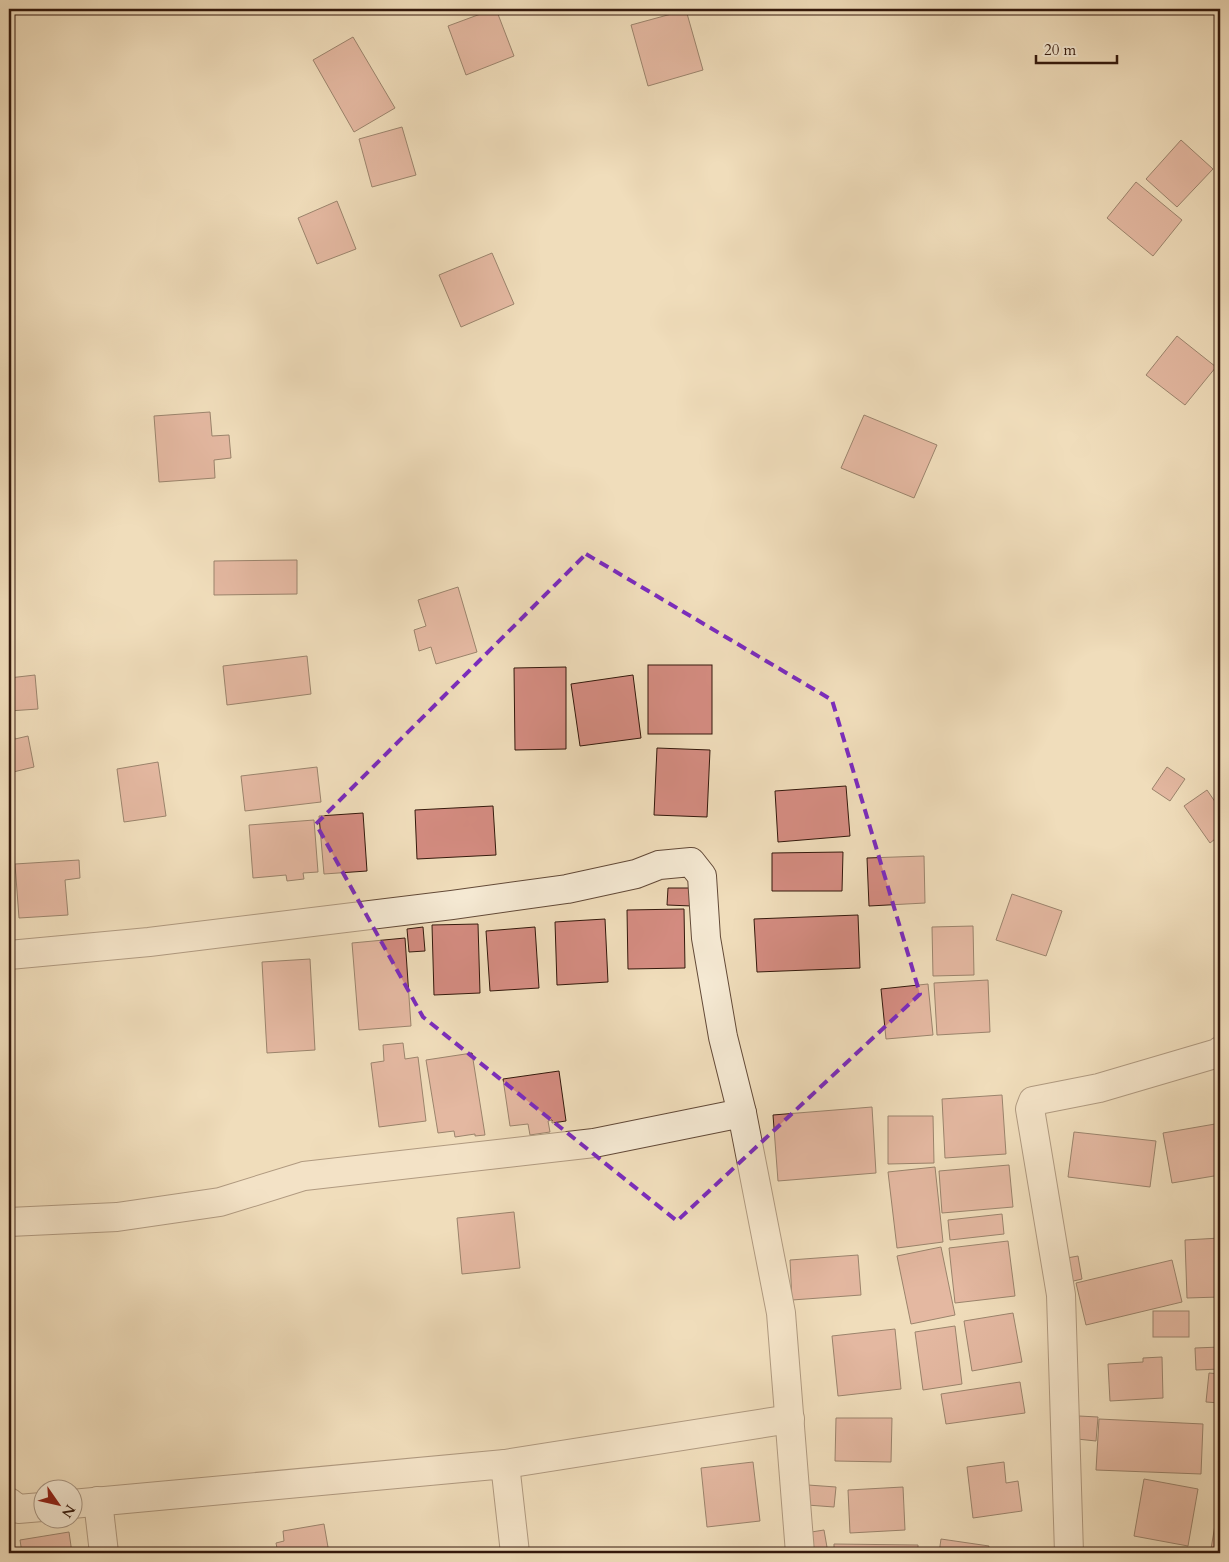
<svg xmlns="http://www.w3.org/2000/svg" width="1229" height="1562" font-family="Cardo,serif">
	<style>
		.building { fill: #d48c81; stroke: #34190c }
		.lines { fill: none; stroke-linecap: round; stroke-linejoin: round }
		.minor-casing { stroke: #634a38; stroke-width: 30 }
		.minor { stroke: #f5e9d3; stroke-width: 28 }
		.marked { fill: none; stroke: #7b2cbf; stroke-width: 4; stroke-dasharray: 10 6; stroke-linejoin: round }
	</style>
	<rect width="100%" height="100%" fill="#f0ddbb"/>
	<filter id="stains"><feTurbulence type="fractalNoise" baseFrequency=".004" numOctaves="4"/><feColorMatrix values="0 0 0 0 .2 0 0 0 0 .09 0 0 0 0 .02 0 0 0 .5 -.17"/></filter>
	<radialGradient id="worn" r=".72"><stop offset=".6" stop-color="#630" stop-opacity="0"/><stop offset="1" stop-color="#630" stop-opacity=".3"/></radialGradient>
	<g class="building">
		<path d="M494,9H496L514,56L466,75L448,26Z"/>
		<path d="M686,10L703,70L648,86L631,25Z"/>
		<path d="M353,37L395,108L354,132L313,60Z"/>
		<path d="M402,127L416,175L372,187L359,139Z"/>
		<path d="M1181,140L1213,169L1177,207L1146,179Z"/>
		<path d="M1136,182L1182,220L1153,256L1107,218Z"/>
		<path d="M337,201L356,249L317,264L298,218Z"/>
		<path d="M492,253L514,304L461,327L439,275Z"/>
		<path d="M1177,336L1216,367L1185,405L1146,375Z"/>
		<path d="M210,412L212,436L229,435L231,458L214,460L215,478L159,482L154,416Z"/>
		<path d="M864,415L937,445L914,498L841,468Z"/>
		<path d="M297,560V594L214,595V561Z"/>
		<path d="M458,587L477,652L436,664L431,647L419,651L414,630L426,626L418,600Z"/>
		<path d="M307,656L311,694L227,705L223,666Z"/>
		<rect x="648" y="665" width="64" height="69"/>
		<path d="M566,667V749L515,750L514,668Z"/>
		<path d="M35,675L38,709L9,711V678Z"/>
		<path d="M633,675L641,738L580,746L571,684Z"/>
		<path d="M9,723H12L15,739L28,736L34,767L9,773Z"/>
		<path d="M657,748L710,750L707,817L654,815Z"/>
		<path d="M158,762L166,816L124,822L117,769Z"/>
		<path d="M317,767L321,802L245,811L241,776Z"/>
		<path d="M1167,767L1185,779L1170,801L1152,789Z"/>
		<path d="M846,786L850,836L778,842L775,791Z"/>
		<path d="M1207,790L1220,809V835L1210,843L1184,806Z"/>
		<path d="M493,806L496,855L417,859L415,810Z"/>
		<path d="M363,813L367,871L324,874L319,816Z"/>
		<path d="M314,820L318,872L303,873L304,879L287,881L286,875L253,878L249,825Z"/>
		<path d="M843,852L842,891H772V853Z"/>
		<path d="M924,856L925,903L869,906L867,858Z"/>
		<path d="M79,860L80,878L65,880L68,915L19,918L15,864Z"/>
		<path d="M668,888H692V906L667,905Z"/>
		<path d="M1012,894L1062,911L1046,956L996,940Z"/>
		<path d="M684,909L685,968L628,969L627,910Z"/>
		<path d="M858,915L860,968L757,972L754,919Z"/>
		<path d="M605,919L608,982L557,985L555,922Z"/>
		<path d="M478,924L480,993L434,995L432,925Z"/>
		<path d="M973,926L974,975L933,976L932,927Z"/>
		<path d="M423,927L425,951L409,952L407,929Z"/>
		<path d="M535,927L539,988L490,991L486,931Z"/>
		<path d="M405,938L411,1026L359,1030L352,943Z"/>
		<path d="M310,959L315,1050L267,1053L262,962Z"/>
		<path d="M988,980L990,1032L937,1035L934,983Z"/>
		<path d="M928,984L933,1035L886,1039L881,989Z"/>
		<path d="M403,1043L405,1059L418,1057L426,1121L379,1127L371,1063L384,1061L383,1045Z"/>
		<path d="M472,1053L485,1135L475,1136V1134L455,1137L454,1131L438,1133L426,1060Z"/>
		<path d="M559,1071L566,1121L552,1123V1120L548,1121L550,1132L530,1135L528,1124L510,1126L503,1079Z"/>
		<path d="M1002,1095L1006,1154L945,1158L942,1099Z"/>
		<path d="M872,1107L876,1173L778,1181L773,1115Z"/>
		<path d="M888,1116H933L934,1163L888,1164Z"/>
		<path d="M1215,1124L1220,1155V1175L1172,1183L1163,1133Z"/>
		<path d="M1074,1132L1156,1141L1150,1187L1068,1177Z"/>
		<path d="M1009,1165L1013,1207L942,1213L939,1171Z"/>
		<path d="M935,1167L943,1242L897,1248L888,1172Z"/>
		<path d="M514,1212L520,1268L462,1274L457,1218Z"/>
		<path d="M1002,1214L1004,1234L950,1240L948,1220Z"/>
		<path d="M1220,1238V1297L1187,1298L1185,1240Z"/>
		<path d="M1008,1241L1015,1296L955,1303L949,1248Z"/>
		<path d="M941,1247L955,1315L911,1324L897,1256Z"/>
		<path d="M858,1255L861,1295L792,1300L790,1260Z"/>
		<path d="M1078,1256L1082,1279L1061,1284L1056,1260Z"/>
		<path d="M1172,1260L1182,1302L1086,1325L1076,1283Z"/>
		<rect x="1153" y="1311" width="36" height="26"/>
		<path d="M1013,1313L1022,1362L972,1371L964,1321Z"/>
		<path d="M955,1326L962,1384L923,1390L915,1332Z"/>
		<path d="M895,1329L901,1389L838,1396L832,1336Z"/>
		<path d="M1220,1347V1369L1196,1370L1195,1348Z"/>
		<path d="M1162,1357L1163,1398L1110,1401L1108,1364L1143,1362V1358Z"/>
		<path d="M1209,1373L1220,1374V1403L1206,1402Z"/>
		<path d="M1020,1382L1025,1413L946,1424L941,1394Z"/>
		<path d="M1216,1414H1220V1460H1217Z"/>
		<path d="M1079,1416L1098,1417L1096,1441L1077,1439Z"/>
		<path d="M836,1418H892L891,1462L835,1461Z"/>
		<path d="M1099,1419L1203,1424L1201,1474L1096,1470Z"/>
		<path d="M753,1462L760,1521L707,1527L701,1468Z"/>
		<path d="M1004,1462L1006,1483L1018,1481L1022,1511L973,1518L967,1467Z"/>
		<path d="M1144,1479L1198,1489L1188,1546L1134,1536Z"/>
		<path d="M808,1485L836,1487L834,1507L807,1505Z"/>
		<path d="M903,1487L905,1530L850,1533L848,1490Z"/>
		<path d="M1216,1519L1220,1520V1551L1211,1549Z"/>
		<path d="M324,1524L329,1553H278L276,1543L284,1541L283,1531Z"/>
		<path d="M824,1530L828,1553H809L805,1533Z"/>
		<path d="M69,1532L72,1553H22L20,1540Z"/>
		<path d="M941,1539L989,1546L988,1553H939Z"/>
		<path d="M834,1544L918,1545V1553H834Z"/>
		<path d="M476,1548L477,1553H424Z"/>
		<path d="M1100,1549L1138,1553H1099Z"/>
	</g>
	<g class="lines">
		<defs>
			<g id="minor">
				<path d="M9,955L149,942L452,905L567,889L636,874L659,865L691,862L702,876L706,938L723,1037L742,1113L781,1313L800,1553"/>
				<path d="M9,1222L117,1217L220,1202L304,1176L594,1143L742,1113"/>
				<path d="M505,1464L790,1419"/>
				<path d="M98,1501L104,1553"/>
				<path d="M9,1502L18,1509L42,1507"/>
				<path d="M72,1504L505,1464L515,1553"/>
				<path d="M1069,1553L1061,1295L1030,1109L1033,1101L1099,1088L1218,1053L1220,1051"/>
			</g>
		</defs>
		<use href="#minor" class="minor-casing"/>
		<use href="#minor" class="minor"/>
	</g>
	<path d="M0 0H1229V1562H0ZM586,554L832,700L920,994L677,1221L423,1017L316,824Z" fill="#f0ddbb" fill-opacity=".55" fill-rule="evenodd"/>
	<path class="marked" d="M586,554L832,700L920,994L677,1221L423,1017L316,824Z"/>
	<rect width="1229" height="1562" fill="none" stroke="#f0ddbb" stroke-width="30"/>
	<rect x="10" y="10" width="1209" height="1542" fill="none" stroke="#34190c" stroke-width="2.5"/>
	<rect x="15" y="15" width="1199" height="1532" fill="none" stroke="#34190c"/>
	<g transform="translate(58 1504) rotate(124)"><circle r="24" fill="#f5e9d3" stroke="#a89683"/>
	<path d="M0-4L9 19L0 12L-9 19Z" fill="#8f2418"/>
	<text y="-8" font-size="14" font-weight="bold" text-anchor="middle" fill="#34190c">N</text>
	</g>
	<path d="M1036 55v8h81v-8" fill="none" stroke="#34190c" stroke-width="2.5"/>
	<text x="1044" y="55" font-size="15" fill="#34190c" stroke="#f5e9d3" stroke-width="4" paint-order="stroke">20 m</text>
	<rect width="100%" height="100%" filter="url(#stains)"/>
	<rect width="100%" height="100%" fill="url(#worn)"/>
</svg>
